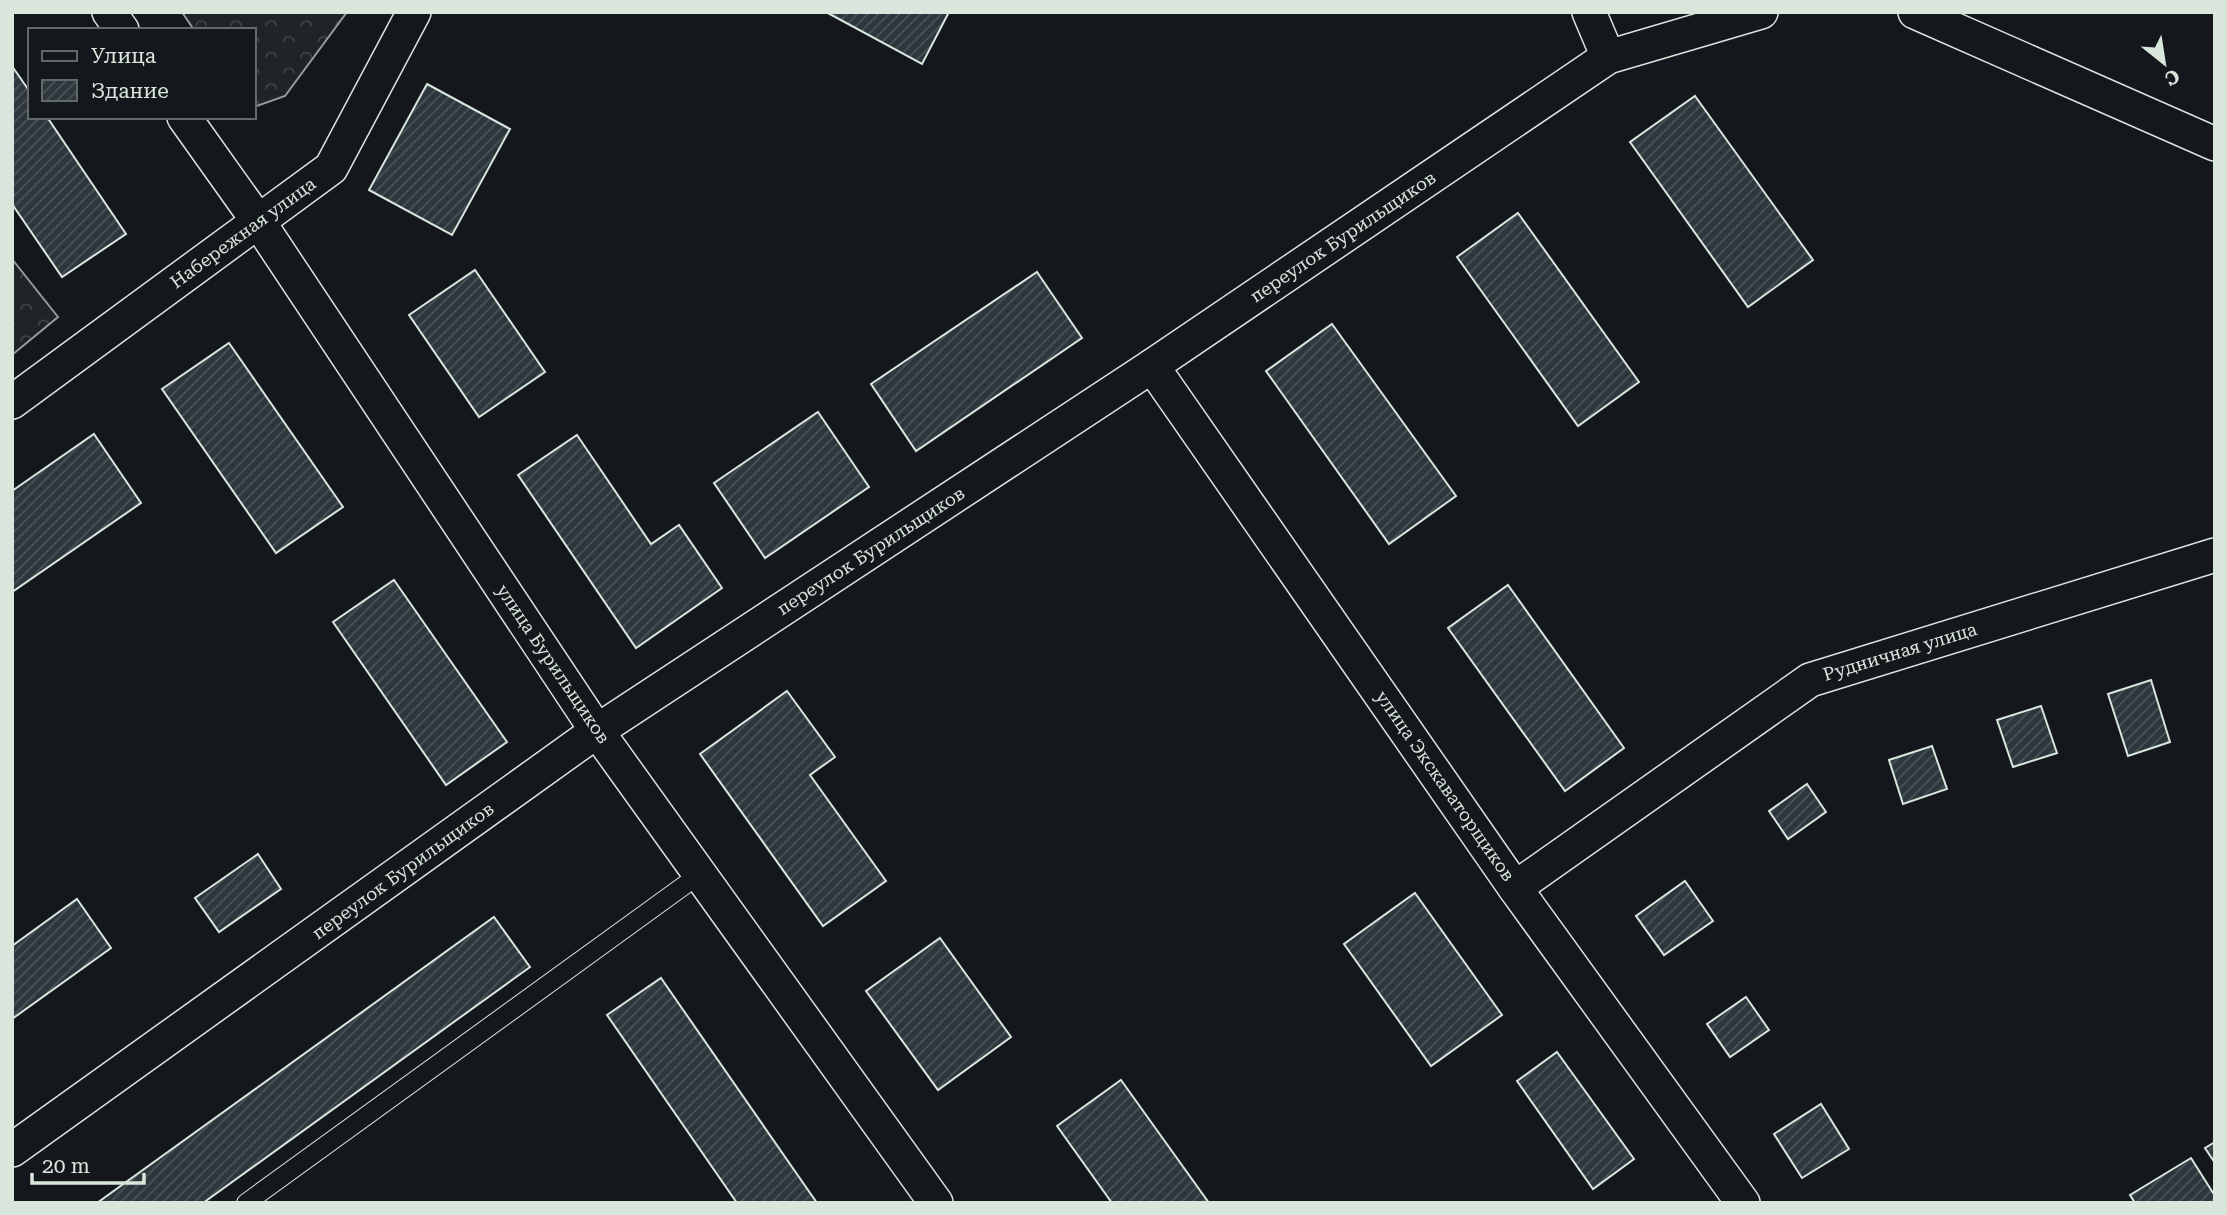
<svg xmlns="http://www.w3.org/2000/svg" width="2227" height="1215" font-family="'Roboto Serif',serif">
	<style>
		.forest { fill: url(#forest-crowns); stroke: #939e99; stroke-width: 2 }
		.building { fill: url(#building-hatch); stroke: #d8e6dc; stroke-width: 2 }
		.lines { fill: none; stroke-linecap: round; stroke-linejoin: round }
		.service-casing { stroke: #d8e6dc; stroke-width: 20 }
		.minor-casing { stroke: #d8e6dc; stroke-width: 36 }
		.service { stroke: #14181c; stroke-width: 18 }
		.minor { stroke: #14181c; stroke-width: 33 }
		.labels { text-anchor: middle; stroke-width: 5; stroke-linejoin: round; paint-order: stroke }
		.street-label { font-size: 18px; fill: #d8e6dc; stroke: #14181c }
	</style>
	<defs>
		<pattern id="forest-crowns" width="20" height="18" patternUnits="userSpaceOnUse" patternTransform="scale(1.75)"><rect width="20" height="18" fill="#202428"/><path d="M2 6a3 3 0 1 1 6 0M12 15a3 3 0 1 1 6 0" fill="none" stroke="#404447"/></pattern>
		<pattern id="building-hatch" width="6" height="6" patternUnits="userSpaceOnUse" patternTransform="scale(1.75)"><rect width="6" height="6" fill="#2c363c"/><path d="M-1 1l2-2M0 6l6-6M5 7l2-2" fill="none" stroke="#4a5358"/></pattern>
	</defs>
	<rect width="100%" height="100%" fill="#14181c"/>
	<g class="forest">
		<path d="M182,12H347L285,96L257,106L254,104V30H194Z"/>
		<path d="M12,259L58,317L12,355Z"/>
	</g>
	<g class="building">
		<path d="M826,12H949L922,64Z"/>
		<path d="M12,66L30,92V117H47L126,234L62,277L12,204Z"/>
		<path d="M427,84L510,129L452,235L369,190Z"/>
		<path d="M1695,96L1813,260L1748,307L1630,142Z"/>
		<path d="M1518,213L1639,382L1578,426L1457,257Z"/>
		<path d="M475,270L545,372L479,417L409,315Z"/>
		<path d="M1037,272L1082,338L916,451L871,384Z"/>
		<path d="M1332,324L1456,496L1389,544L1266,371Z"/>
		<path d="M229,343L343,507L276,553L162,389Z"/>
		<path d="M818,412L869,487L765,558L714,483Z"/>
		<path d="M94,434L141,503L12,592V491Z"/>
		<path d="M577,435L651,544L679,525L722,588L636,648L518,475Z"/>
		<path d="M394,580L507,742L446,785L333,622Z"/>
		<path d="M1508,585L1624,748L1565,791L1448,628Z"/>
		<path d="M2151,680L2170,742L2128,756L2108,694Z"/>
		<path d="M787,691L835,757L810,775L886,881L823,926L700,754Z"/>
		<path d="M2041,706L2057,753L2013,767L1997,720Z"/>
		<path d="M1932,746L1947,789L1903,804L1889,760Z"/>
		<path d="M1807,784L1826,812L1788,839L1769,811Z"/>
		<path d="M258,854L281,889L219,932L195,898Z"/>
		<path d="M1685,881L1713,921L1664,955L1636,916Z"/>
		<path d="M1415,893L1502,1015L1431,1066L1344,944Z"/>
		<path d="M77,899L111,948L12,1019V946Z"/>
		<path d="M494,917L530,967L203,1203H97Z"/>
		<path d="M940,938L1011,1037L938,1090L866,991Z"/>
		<path d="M661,978L817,1203H737L607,1015Z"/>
		<path d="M1746,997L1769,1030L1730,1057L1707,1024Z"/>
		<path d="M1557,1052L1634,1159L1593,1189L1517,1081Z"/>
		<path d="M1121,1080L1209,1203H1112L1057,1126Z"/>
		<path d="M1821,1104L1849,1149L1802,1178L1774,1134Z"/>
		<path d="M2215,1142V1163L2205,1148Z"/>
		<path d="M2191,1158L2215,1196V1203H2135L2130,1195Z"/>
	</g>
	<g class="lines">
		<defs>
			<path id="service" d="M246,1203L700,874"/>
			<g id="minor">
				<path d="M109,12L122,30"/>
				<path d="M1589,12L1608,57"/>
				<path d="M1915,12L2215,144"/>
				<path d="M184,117L258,221L597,731L936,1203"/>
				<path d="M1152,366L1515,888L1743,1203"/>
				<path d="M12,402L331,168L414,12"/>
				<path d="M1515,888L1810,680L2215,555"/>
				<path d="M12,1150L597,731L1152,366L1608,57L1761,12"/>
			</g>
		</defs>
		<use href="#service" class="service-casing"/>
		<use href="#minor" class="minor-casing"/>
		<use href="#service" class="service"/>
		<use href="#minor" class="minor"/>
	</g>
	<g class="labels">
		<g class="street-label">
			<text transform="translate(243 233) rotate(-36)" y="6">Набережная улица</text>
			<text transform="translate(1343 237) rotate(-34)" y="6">переулок Бурильщиков</text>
			<text transform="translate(871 551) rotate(-33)" y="6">переулок Бурильщиков</text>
			<text transform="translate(1900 652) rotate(-17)" y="6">Рудничная улица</text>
			<text transform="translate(553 664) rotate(56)" y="6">улица Бурильщиков</text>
			<text transform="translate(1445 786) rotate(55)" y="6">улица Экскаваторщиков</text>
			<text transform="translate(403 871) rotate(-36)" y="6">переулок Бурильщиков</text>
		</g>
	</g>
	<rect width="2227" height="1215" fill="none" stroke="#d8e6dc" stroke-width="28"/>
	<rect x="28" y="28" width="228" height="91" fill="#14181c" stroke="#626a69" stroke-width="2"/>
	<rect x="42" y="51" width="35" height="10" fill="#14181c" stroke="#626a69" stroke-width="2"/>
	<text x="91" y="63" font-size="21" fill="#d8e6dc">Улица</text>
	<rect x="42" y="80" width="35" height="21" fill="url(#building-hatch)" stroke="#626a69" stroke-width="2"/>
	<text x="91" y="98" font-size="21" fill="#d8e6dc">Здание</text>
	<g transform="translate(2164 63) rotate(150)" stroke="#14181c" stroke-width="5" paint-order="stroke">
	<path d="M0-5L12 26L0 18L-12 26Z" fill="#d8e6dc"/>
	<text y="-10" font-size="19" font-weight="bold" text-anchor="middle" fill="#d8e6dc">С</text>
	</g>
	<path d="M32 1173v10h112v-10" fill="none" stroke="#d8e6dc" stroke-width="3.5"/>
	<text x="42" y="1173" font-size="21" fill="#d8e6dc" stroke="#14181c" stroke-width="5" paint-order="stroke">20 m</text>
</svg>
